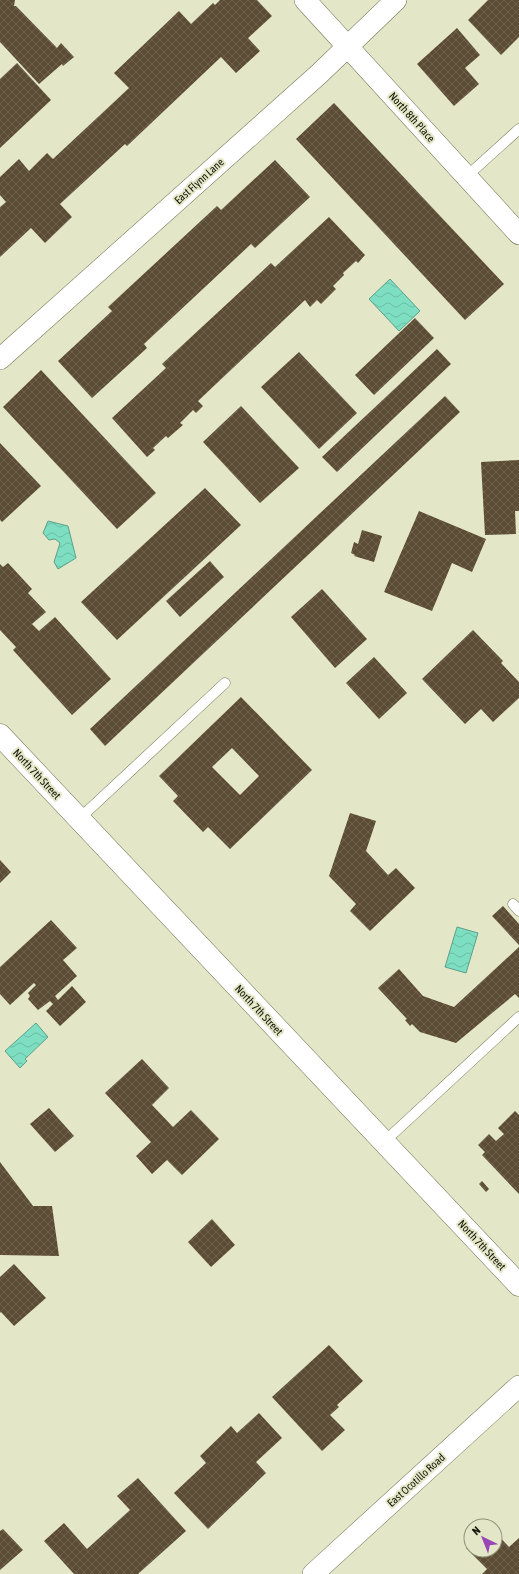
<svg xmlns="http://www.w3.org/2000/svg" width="519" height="1574" font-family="'Asap Condensed',sans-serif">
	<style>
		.water { fill: url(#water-waves); stroke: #5da18a }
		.building { fill: url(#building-cross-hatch); fill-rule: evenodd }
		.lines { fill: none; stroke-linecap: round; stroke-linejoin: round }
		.service-casing { stroke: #737659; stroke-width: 11 }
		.minor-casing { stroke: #737659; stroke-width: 22 }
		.primary-casing { stroke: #737659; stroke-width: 23 }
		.service { stroke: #fff; stroke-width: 10 }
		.minor { stroke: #fff; stroke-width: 21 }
		.primary { stroke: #fff; stroke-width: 22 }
		.labels { text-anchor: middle; stroke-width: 4; stroke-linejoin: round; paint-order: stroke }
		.street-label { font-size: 11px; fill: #131408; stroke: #e4e7c7 }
	</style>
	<defs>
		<pattern id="water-waves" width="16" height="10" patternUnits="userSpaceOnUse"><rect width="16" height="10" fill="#7ddec2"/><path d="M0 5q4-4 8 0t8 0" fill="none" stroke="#6bbea5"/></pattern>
		<pattern id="building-cross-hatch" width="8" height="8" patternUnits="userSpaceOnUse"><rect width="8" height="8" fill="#5b4c33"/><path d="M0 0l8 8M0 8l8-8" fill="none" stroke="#6e624d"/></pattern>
	</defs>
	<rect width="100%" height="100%" fill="#e4e7c7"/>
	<g class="water">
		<path d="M390,279L420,311L399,331L369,299Z"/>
		<path d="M48,521L68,526L76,558L58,569L54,562L60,543L55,539L49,540L43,533Z"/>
		<path d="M457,927L478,933L466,973L445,967Z"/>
		<path d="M36,1023L48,1037L25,1059L27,1061L20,1068L5,1051Z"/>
	</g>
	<g class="building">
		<path d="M0,0H15L14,6H16L57,48L61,43L74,57L63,66L62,64L39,84L0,42Z"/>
		<path d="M220,0H257L272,16L248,38L260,51L236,73L221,57L127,146L125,144L60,204L72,217L45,243L31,228L0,257V207L6,202L0,195V177L19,159L29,171L47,153L53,159L129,88L114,73L179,11L191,24L213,3L215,5Z"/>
		<path d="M488,0H519V37L501,55L468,20Z"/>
		<path d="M457,28L480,55L465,68L479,84L454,106L417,64Z"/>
		<path d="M17,63L51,100L0,148V79Z"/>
		<path d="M334,103L504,284L465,320L296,139Z"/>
		<path d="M275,160L310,197L255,248L251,244L144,344L147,348L92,398L58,361L112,311L108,307L217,206L221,210Z"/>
		<path d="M329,217L365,255L358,263L356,261L343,273L344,275L333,286L336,289L321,304L317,300L310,307L305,300L198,401L203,406L196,413L193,410L180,423L183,425L168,438L166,436L153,448L155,450L147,457L112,418L166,368L162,364L271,263L275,267Z"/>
		<path d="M415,318L434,338L374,395L355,375Z"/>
		<path d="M437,349L451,364L337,472L322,457Z"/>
		<path d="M299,352L357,413L319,449L261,387Z"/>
		<path d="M41,370L156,493L117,529L3,407Z"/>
		<path d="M445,396L460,412L105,746L90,729Z"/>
		<path d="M241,406L299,468L260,503L203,442Z"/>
		<path d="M0,443L41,486L2,522L0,520Z"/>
		<path d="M519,460V511H515L516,534L485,535L481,462Z"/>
		<path d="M205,488L241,525L117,640L81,602Z"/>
		<path d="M419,511L486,539L472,572L452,563L432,611L384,592Z"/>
		<path d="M362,530L382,536L374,562L354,556L355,555L351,553L354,542L358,544Z"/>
		<path d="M210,561L224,577L180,617L166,601Z"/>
		<path d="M8,563L32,589L28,593L46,612L32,624L39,631L55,617L111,679L72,715L13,650L16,647L0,630V564L3,567Z"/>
		<path d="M322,589L367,639L335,668L291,617Z"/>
		<path d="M473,630L503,661L501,663L519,682V698L493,722L481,709L465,724L422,679Z"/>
		<path d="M374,657L407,693L379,719L346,683Z"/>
		<path d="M241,697L312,770L230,849L208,827L203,832L173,801L178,796L159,776ZM232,748L259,776L240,795L212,767Z"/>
		<path d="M350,813L376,821L366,851L388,875L396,868L415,888L370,931L350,911L356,904L329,876Z"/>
		<path d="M0,860L11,872L0,883Z"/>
		<path d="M503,906L519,924V945L492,916Z"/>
		<path d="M51,920L77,948L63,960L77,976L55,996L58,1000L72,986L86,1002L60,1026L46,1011L53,1004L50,1001L38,1010L28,999L30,996L28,993L36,985L34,983L10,1005L0,994V967Z"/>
		<path d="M519,947V998L515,994L456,1043L420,1032L412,1024L410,1026L405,1020L407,1019L378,988L399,969L423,996L454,1007Z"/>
		<path d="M142,1059L169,1088L152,1105L173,1127L191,1110L219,1139L182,1175L167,1160L152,1174L136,1156L151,1142L105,1093Z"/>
		<path d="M49,1108L74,1136L55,1152L30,1124Z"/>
		<path d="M515,1111L519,1115V1194L482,1155L485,1152L478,1145L489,1134L496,1141L504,1134L498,1128Z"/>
		<path d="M0,1162L33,1206H52L59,1256L0,1255Z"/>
		<path d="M482,1181L489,1189L486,1192L479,1184Z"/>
		<path d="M212,1219L235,1245L211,1267L188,1242Z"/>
		<path d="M14,1264L46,1298L14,1326L1,1312L0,1313V1277Z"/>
		<path d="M329,1345L363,1381L337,1405L339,1407L330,1415L345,1430L322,1451L272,1397Z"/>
		<path d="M259,1413L282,1438L256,1462L266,1473L208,1529L174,1493L206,1463L200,1456L231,1426L237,1433Z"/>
		<path d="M138,1478L186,1531L138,1574H74L44,1541L64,1523L87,1549L130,1510L117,1496Z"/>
		<path d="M3,1529L23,1550L0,1570V1531Z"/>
		<path d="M495,1532L509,1547L519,1538V1574H482L487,1569L466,1548L471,1543V1550H495Z"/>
	</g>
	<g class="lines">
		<defs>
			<g id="service">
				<path d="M466,177L519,129"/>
				<path d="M79,819L225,683"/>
				<path d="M513,904L519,911"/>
				<path d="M384,1142L519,1017"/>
			</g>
			<g id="minor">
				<path d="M305,0L519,234"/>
				<path d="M0,359L319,74L396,0"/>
				<path d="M313,1574L519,1386"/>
			</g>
			<path id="primary" d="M0,735L519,1285"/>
		</defs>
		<use href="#service" class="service-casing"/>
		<use href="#minor" class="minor-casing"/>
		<use href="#primary" class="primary-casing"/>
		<use href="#service" class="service"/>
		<use href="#minor" class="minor"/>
		<use href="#primary" class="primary"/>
	</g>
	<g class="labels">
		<g class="street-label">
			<text transform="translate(412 117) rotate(48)" y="4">North 8th Place</text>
			<text transform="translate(199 181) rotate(-42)" y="4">East Flynn Lane</text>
			<text transform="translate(37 774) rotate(47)" y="4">North 7th Street</text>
			<text transform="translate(259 1010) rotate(47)" y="4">North 7th Street</text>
			<text transform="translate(482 1245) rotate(47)" y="4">North 7th Street</text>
			<text transform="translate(416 1480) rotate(-42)" y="4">East Ocotillo Road</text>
		</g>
	</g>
	<g transform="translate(483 1538) rotate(317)"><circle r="19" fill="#e4e7c7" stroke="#90937b"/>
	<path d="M0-3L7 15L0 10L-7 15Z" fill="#9947b6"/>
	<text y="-6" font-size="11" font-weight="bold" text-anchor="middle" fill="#131408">N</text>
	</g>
</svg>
